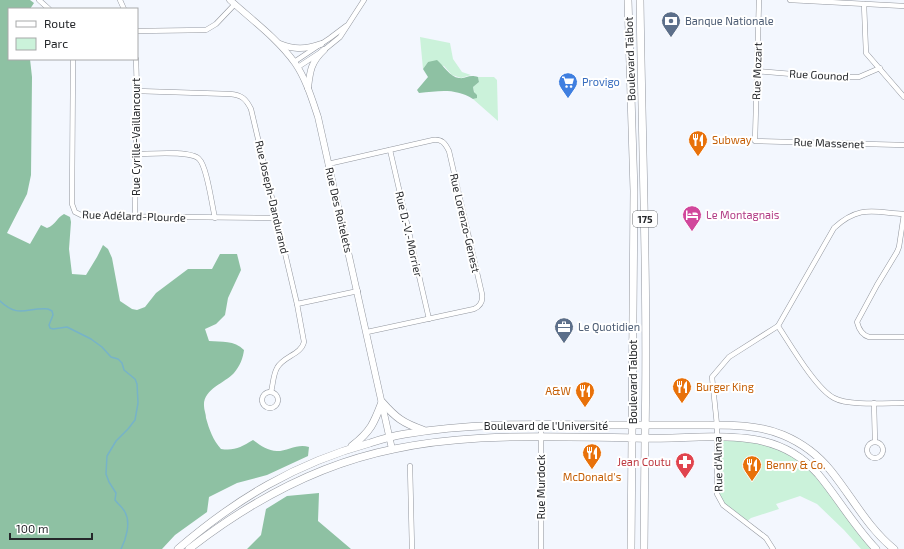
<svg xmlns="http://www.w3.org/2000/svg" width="904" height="549" font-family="'Exo 2',sans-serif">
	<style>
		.green { fill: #cbf2da }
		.forest { fill: #8ec1a3 }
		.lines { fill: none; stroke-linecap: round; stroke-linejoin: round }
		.stream { stroke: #77b3c8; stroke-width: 1.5 }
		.minor-casing { stroke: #92969e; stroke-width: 5.5 }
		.tertiary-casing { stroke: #92969e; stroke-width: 7 }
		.secondary-casing { stroke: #92969e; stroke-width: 8 }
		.primary-casing { stroke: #92969e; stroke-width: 8 }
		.minor { stroke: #fff; stroke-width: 4.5 }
		.tertiary { stroke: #fff; stroke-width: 6 }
		.secondary { stroke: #fff; stroke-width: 7 }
		.primary { stroke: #fff; stroke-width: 7 }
		.labels { text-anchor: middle; stroke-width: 4; stroke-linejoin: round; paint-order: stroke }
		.shield { fill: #fff; stroke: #67686b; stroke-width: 1 }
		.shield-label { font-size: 10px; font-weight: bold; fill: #26282b }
		.service-label { font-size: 11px; fill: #4e5e75; stroke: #fff; text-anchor: start }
		.street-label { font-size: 11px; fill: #26282b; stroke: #fff }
		.shop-label { font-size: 11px; fill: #366cbe; stroke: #fff; text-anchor: start }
		.food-label { font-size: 11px; fill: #c56008; stroke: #fff; text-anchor: start }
		.hotel-label { font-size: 11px; fill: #b23c85; stroke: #fff; text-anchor: start }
		.health-label { font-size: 11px; fill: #be3a42; stroke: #fff; text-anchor: end }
	</style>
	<rect width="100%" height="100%" fill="#f3f7fe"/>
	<g class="green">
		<path d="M420,37L450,43L453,59L462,72L471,75L461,78L452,75L444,66L428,62L423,69Z"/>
		<path d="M478,77H494L497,80L498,121L473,99L476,98L473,87L479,82Z"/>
		<path d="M717,437L769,442L809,465L876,549H861L844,530L817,504L800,496L776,504L779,509L751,518L746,522L723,505L717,494Z"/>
	</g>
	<g class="forest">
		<path d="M0,0H30L34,3L30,9H9V59H30L32,77L31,175L27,194L7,233L30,244L41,225L47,228C56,225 56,218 64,214L70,217L71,222L69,249L72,274L86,275L97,257L103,245L108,249L112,258L120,301L132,309L137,310L145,307L156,293L188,269H212L220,254H237L241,270L228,298L225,315L216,324L205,329L209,341C222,342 234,340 244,350C243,358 240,366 234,373C225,383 203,389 204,406C204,410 206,414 206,418C209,429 213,440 221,449C235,451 241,447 253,440C260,445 268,451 277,451C288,451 298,443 309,447L308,456L267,475L237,483L209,497L207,512L175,535L162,549H0Z"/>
		<path d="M437,60C443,65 450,77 459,78C467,79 468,74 478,77L479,82L473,87L474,92L477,95V98L473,99C455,88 440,91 419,93L417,90L428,77L423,69L428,62Z"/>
		<path d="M319,493L318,521L351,549H247L261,535L266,509L287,496Z"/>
	</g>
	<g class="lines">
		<path class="stream" d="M0,301C19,319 27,307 48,309L52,311L53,315L49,325L50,328L53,329L67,327L91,339L102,347L111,357L118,359L122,363L124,370L135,379L137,384L138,403L135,420L128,429L116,441L107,456L106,474L109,482L116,493L115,500C118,504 123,508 125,512C131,523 126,539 121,549"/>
		<defs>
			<g id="minor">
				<path d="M39,0L49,9"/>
				<path d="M120,0L124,9"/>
				<path d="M759,0L755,141L904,145"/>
				<path d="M790,0L904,6"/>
				<path d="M864,4L866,53L904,97"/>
				<path d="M137,31L206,30L216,24L235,4"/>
				<path d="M73,59L72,204L75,212L83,216L276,218"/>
				<path d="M294,62L330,38L346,26"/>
				<path d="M298,67L324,50L340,37L364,0"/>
				<path d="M756,71L828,77H859L880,68"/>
				<path d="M137,91L230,94C242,95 246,99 251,109L297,304L304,342C301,355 283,356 277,368C273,375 273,385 271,392"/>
				<path d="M390,150L429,319"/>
				<path d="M136,154C149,154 191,150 199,159C207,166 212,206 215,218"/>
				<path d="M328,164L433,140C442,139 445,143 449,151L482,294C483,301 481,306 474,309L367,332"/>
				<path d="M904,214L899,247L897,252L877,285L857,322C859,330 862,335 869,337H904"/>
				<path d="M135,216L137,91L136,59"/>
				<path d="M297,304L358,291"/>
				<path d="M778,326C790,344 816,389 834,398C848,406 887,403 904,403"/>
				<circle cx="270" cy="400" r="8"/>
				<path d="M874,403L875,442"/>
				<circle cx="875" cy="450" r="8"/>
				<path d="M410,466L412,549"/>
				<path d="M541,549V425"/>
				<path d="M773,549L766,538L723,505L717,494V425L712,377L729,357L778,326L834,228C859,205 873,212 904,214"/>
			</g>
			<g id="tertiary">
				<path d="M230,0C252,20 277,38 295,63C306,79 312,99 318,117L392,449"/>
				<path d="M280,44C295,50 306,49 321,44"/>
				<path d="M308,88C310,71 311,62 324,50"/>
			</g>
			<g id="secondary">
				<path d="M352,446C371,431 374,423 382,402C396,418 403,423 423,430"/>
				<path d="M178,549C236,499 296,463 370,443C382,439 393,436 405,434C480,421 557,425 632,425"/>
				<path d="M189,549C248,503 319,464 394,449C451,437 510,436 569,437C590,437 611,437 632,438L631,549"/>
				<path d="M644,549L645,438"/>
			</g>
			<g id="primary">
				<path d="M628,0L634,191L632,438C655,439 677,438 699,437C744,436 785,437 818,474C838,498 854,526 876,549"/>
				<path d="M640,0C642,146 648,292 645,438"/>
				<path d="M632,425C655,425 677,425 699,425C727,425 758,424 783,435C802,443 819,456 831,471C852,497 868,528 894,549"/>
			</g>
		</defs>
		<use href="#minor" class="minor-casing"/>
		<use href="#tertiary" class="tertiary-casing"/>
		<use href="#secondary" class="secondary-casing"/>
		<use href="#primary" class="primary-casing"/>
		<use href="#minor" class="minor"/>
		<use href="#tertiary" class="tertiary"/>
		<use href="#secondary" class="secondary"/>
		<use href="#primary" class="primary"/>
	</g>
	<defs>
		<symbol id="bank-pin" viewBox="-11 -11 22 30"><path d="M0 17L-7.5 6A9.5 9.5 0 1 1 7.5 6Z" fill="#5c6f8a" stroke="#fff"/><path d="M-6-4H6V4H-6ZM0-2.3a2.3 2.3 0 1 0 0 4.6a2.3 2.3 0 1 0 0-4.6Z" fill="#fff"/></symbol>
		<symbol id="supermarket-pin" viewBox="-11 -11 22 30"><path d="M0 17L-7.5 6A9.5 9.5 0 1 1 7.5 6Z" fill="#3f7fe0" stroke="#fff"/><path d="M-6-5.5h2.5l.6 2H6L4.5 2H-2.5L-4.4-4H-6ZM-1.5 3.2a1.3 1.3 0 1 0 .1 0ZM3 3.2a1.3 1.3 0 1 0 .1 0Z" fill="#fff"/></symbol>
		<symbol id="restaurant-pin" viewBox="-11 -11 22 30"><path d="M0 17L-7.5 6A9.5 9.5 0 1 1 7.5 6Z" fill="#e8710a" stroke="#fff"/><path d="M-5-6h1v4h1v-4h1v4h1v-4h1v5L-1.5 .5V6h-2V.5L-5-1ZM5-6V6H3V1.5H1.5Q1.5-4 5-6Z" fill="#fff"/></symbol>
		<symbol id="hotel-pin" viewBox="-11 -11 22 30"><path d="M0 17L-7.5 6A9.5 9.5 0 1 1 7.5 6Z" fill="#d1479c" stroke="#fff"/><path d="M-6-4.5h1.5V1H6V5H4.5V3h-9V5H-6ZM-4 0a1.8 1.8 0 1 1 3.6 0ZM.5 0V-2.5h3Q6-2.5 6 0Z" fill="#fff"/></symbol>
		<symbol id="office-pin" viewBox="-11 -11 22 30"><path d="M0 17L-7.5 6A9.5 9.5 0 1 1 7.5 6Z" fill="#5c6f8a" stroke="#fff"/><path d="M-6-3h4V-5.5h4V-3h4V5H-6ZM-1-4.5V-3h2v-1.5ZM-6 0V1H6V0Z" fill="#fff"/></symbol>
		<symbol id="pharmacy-pin" viewBox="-11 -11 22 30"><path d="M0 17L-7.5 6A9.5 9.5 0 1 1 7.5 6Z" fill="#e0444e" stroke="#fff"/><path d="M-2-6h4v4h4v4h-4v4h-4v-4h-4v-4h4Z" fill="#fff"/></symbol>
	</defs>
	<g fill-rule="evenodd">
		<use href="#bank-pin" x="660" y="10" width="22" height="30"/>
		<use href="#supermarket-pin" x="557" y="71" width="22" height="30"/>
		<use href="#restaurant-pin" x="687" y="129" width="22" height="30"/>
		<use href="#hotel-pin" x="681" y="204" width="22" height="30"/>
		<use href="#office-pin" x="553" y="316" width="22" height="30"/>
		<use href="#restaurant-pin" x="671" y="376" width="22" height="30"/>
		<use href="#restaurant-pin" x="574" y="380" width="22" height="30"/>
		<use href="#restaurant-pin" x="581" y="442" width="22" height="30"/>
		<use href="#pharmacy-pin" x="674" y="451" width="22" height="30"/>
		<use href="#restaurant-pin" x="741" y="454" width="22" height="30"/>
	</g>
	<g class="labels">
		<rect class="shield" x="633" y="211" width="24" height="16" rx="3"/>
		<g class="shield-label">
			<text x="645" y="223">175</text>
		</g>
		<g class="service-label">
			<text x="685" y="25">Banque Nationale</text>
			<text x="578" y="331">Le Quotidien</text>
		</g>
		<g class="street-label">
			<text transform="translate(630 59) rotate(-92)" y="4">Boulevard Talbot</text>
			<text transform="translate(757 71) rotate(-88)" y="4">Rue Mozart</text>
			<text transform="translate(819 75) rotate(3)" y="4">Rue Gounod</text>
			<text transform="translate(136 137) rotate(-90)" y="4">Rue Cyrille-Vaillancourt</text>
			<text transform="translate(829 143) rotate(2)" y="4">Rue Massenet</text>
			<text transform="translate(272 197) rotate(77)" y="4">Rue Joseph-Dandurand</text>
			<text transform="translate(339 210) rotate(77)" y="4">Rue Des Roitelets</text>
			<text transform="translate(134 216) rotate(2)" y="4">Rue Adélard-Plourde</text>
			<text transform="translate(465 223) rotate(77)" y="4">Rue Lorenzo-Genest</text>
			<text transform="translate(409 234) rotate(77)" y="4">Rue D.-V.-Morrier</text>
			<text transform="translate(633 382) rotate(-90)" y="4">Boulevard Talbot</text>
			<text x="546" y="430">Boulevard de l'Université</text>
			<text transform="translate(718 464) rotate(-91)" y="4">Rue d'Alma</text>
			<text transform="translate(541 487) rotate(-90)" y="4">Rue Murdock</text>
		</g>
		<g class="shop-label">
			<text x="582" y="86">Provigo</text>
		</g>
		<g class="food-label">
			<text x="712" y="144">Subway</text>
			<text x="696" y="391">Burger King</text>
			<text x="571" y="395" text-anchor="end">A&amp;W</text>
			<text x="766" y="469">Benny &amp; Co.</text>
			<text x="592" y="481" text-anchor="middle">McDonald's</text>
		</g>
		<g class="hotel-label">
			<text x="706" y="219">Le Montagnais</text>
		</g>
		<g class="health-label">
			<text x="671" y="466">Jean Coutu</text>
		</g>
	</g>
	<rect x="8" y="8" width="130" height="52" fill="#ffffff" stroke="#a8a9aa"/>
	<rect x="16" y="21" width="20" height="6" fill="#ffffff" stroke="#a8a9aa"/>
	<text x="44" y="28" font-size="12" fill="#26282b">Route</text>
	<rect x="16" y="38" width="20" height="12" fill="#cbf2da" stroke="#a8a9aa"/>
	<text x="44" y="48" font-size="12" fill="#26282b">Parc</text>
	<path d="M10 533v6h82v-6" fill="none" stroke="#26282b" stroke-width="2"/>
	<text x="16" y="533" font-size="12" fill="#26282b" stroke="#ffffff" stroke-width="3" paint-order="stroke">100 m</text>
</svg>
